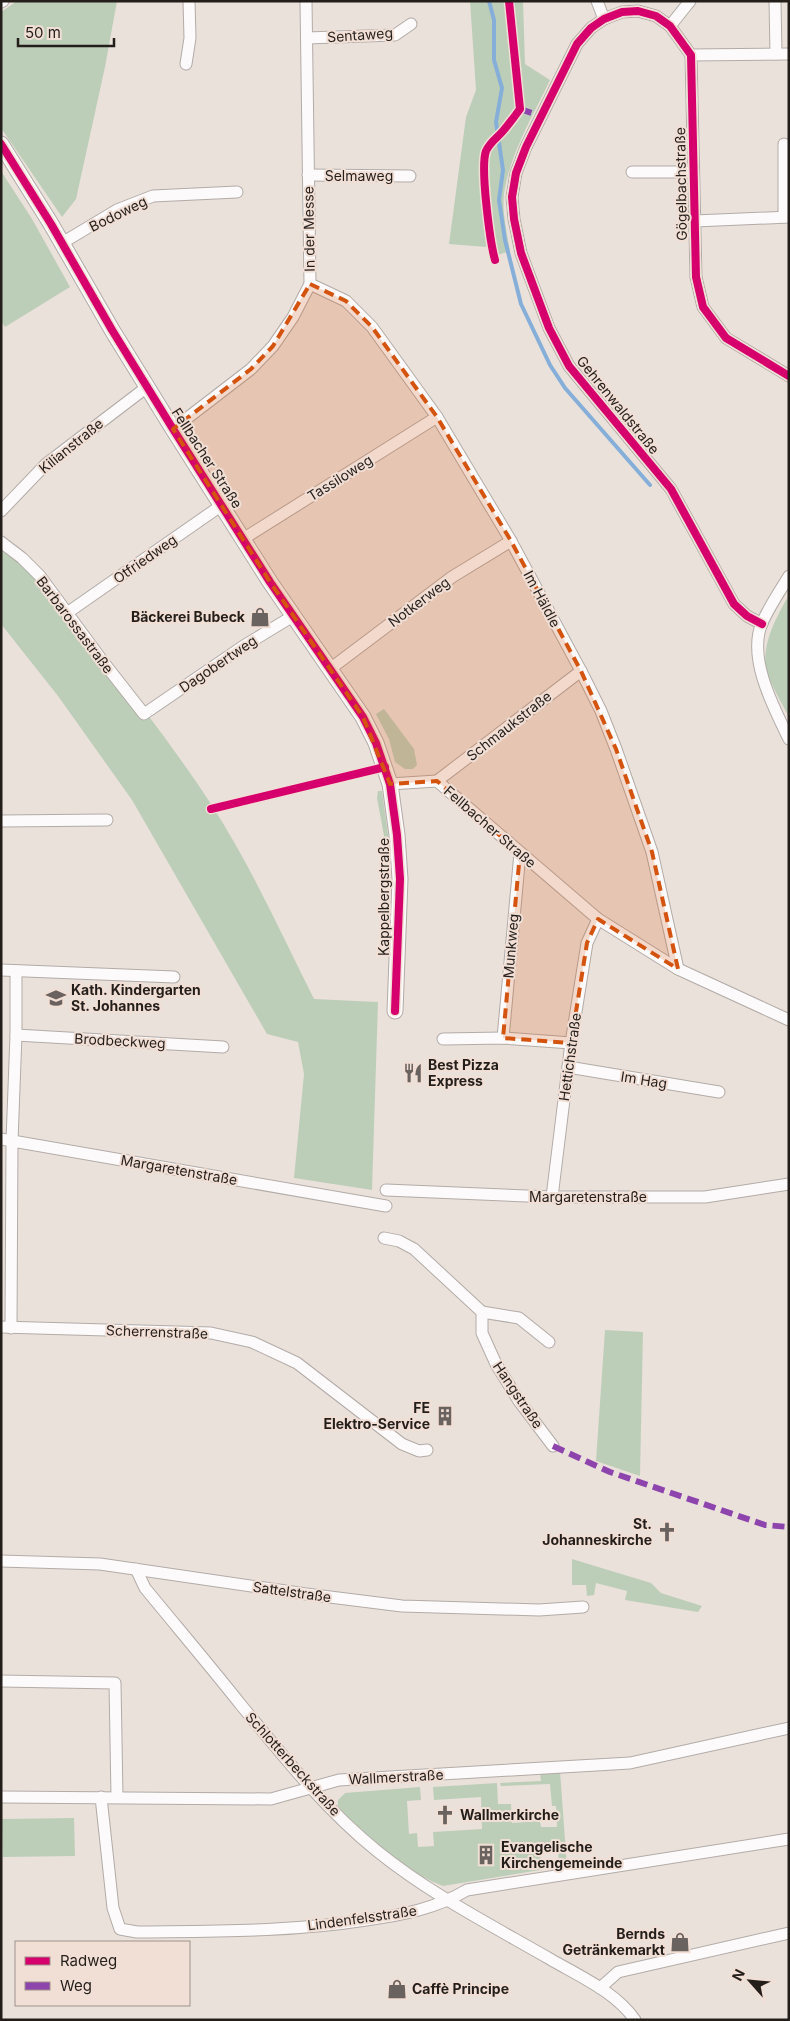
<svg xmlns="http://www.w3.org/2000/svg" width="790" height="2021" font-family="Inter,sans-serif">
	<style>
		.green { fill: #bcceb8 }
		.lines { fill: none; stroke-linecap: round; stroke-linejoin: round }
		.stream { stroke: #85afd8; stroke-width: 4 }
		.street-casing { stroke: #b2aba7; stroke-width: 13 }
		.secondary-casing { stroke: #b2aba7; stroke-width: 17 }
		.street { stroke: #fcfafa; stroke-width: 11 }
		.secondary { stroke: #fcfafa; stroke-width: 15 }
		.quiet { stroke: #8e44ad; stroke-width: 6; stroke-dasharray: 12 6; stroke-linecap: butt }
		.cycleway-casing { stroke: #f1dfd5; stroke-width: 11 }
		.cycleway { stroke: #d6006c; stroke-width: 8 }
		.marked { fill: #d4530e; fill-opacity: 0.2; stroke: #d4530e; stroke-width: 4; stroke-dasharray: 10 6; stroke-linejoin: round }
		.labels { text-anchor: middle; stroke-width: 4; stroke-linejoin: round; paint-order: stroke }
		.street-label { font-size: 14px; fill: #241e1b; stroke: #f1dfd5 }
		.poi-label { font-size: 14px; font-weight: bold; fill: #241e1b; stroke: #f1dfd5; text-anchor: start }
	</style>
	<rect width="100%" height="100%" fill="#ebe1db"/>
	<g class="green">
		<path d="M17,1H117L105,67L76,199L62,217L1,128V12Z"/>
		<path d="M470,1H523L525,64L550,80C533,116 510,153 504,194C502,213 507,233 510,251L489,258L487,247L449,244L466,117L476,90Z"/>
		<path d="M1,171L32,219L70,287L5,327L1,321Z"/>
		<path d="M1,547L22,558C87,638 154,717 211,804C251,866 281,933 314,999L378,1002L372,1190L294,1178L304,1074L298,1042L267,1034L132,800L58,696L1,624Z"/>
		<path d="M789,595V717C783,705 768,680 766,668C762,642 777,616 789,595Z"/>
		<path d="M384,709L414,749L417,765L413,769H405L395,762L389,739L376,714Z"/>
		<path d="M378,791H382L391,857H388L377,798Z"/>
		<path d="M605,1330L643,1332L640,1476L596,1461Z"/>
		<path d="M572,1559L651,1583L661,1593L702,1606L698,1612L625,1600L627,1591L596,1583L594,1595L587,1596L586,1585H572Z"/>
		<path d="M560,1771L567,1867L559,1868L558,1847L541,1848L540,1870L443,1886C413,1875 389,1854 365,1834C356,1826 343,1817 338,1806V1800L345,1793L420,1787L421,1800L407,1801L409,1834L417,1833L418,1847L434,1846L433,1832L482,1829L481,1797L434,1800L433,1787L497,1783L498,1804H511L512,1823L540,1821L541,1827H557L556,1806H552L550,1784L501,1786L500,1783L541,1781L540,1772Z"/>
		<path d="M74,1818L75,1856L3,1857L2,1819Z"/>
	</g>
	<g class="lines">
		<path class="stream" d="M489,1L494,20V60L502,88L496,122L503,170L499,200L505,240L521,304L550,365L565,388L650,485"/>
		<defs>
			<g id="street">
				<path d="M597,1L604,19"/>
				<path d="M775,1L776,54"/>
				<path d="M1,2L3,1"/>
				<path d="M670,26L690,1"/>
				<path d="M307,38L395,35L411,24"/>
				<path d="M691,55L789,54"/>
				<path d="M186,64L190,38L189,1"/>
				<path d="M784,144V217"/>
				<path d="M632,172H693"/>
				<path d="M308,175L410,176"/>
				<path d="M695,221L789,217"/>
				<path d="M62,243L117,210L153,196L237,192"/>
				<path d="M310,284L346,301L372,327L437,417L511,541L581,671L601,711L616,749L652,852L678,969"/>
				<path d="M173,429L251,369L273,346L293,317L310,284L306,1"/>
				<path d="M1,511L46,464L147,387"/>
				<path d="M243,539L437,417"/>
				<path d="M1,542L22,558L40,576L104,663L144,714L242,647L293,616"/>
				<path d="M789,576C780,591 769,607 762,623C747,658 774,708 789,739"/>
				<path d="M67,613L222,505"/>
				<path d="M762,624L747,616L734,604L671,489L569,366L549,328L521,253L514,219L512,197L516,173L526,147L577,44L591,28L604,19L622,12L638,11L656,16L670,26L691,55L696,277L703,307L726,338L789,376"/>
				<path d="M330,669L452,577L511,541"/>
				<path d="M437,781L581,671"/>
				<path d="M390,784L437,781L598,919L678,969L789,1020"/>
				<path d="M1,821L107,820"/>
				<path d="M1,970L174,977"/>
				<path d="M16,1035L223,1047"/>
				<path d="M503,1038L520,853"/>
				<path d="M443,1039L503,1038L571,1043"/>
				<path d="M568,1067L719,1092"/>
				<path d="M1,1139L386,1206"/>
				<path d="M386,1190L552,1197H705L789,1184"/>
				<path d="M552,1197L571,1043L587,943L598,919"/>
				<path d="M384,1238L399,1241L414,1249L482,1312V1333L496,1364L519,1401L553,1446"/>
				<path d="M482,1312L519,1318L549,1342"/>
				<path d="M1,1327L211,1333L252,1342L297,1363L402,1444L419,1451L427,1450"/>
				<path d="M11,1328L12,1141L16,1035V971"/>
				<path d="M1,1561L100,1564L306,1594L402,1606L539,1610L583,1607"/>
				<path d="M136,1569L145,1588C177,1627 210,1666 241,1705C283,1756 325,1809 377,1851C430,1894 491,1925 550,1959C579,1976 616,1992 635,2020"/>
				<path d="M1,1681L115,1683L117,1797"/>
				<path d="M1,1797L271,1799L339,1780L630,1763L789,1728"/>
				<path d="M101,1797L113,1908L120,1929L137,1932C213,1931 290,1932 366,1920C402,1915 435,1909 467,1890L789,1839"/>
				<path d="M600,1988L618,1972L789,1933"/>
			</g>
			<path id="secondary" d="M1,144L51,224L112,330L173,429L270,582L363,717L376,743L390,784L397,835L400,879L395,1011"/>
		</defs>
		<use href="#street" class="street-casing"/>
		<use href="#secondary" class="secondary-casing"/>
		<use href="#street" class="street"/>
		<use href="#secondary" class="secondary"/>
		<g class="quiet">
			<path d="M520,109L541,116"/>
			<path d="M553,1446L610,1472L765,1525L789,1527"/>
		</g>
		<defs>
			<g id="cycleway">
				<path d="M1,144L51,224L112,330L173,429L270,582L363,717L376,743L390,784L397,835L400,879L395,1011"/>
				<path d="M495,260C490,242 480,167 486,151C490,142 497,138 503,131C509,124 515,116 520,109L509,1"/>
				<path d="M762,624L747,616L734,604L671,489L569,366L549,328L521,253L514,219L512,197L516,173L526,147L577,44L591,28L604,19L622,12L638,11L656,16L670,26L691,55L696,277L703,307L726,338L789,376"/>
				<path d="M211,809L385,767"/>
			</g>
		</defs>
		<use href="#cycleway" class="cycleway-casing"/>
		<use href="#cycleway" class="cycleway"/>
	</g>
	<path class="marked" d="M310,284L346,301L372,327L437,417L511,541L581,671L616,749L652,852L678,969L598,919L587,943L571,1043L503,1038L520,853L437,781L390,784L363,717L270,582L173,429L251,369L273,346Z"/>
	<defs>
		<symbol id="shop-bare" viewBox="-9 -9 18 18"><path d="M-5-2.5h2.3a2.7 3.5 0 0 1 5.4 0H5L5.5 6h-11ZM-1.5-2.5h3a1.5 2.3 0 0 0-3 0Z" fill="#6a625e" stroke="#f1dfd5" stroke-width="2.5" paint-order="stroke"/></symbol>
		<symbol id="school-bare" viewBox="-9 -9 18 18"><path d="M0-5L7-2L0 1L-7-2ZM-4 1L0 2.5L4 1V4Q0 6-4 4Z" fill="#6a625e" stroke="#f1dfd5" stroke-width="2.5" paint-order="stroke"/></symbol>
		<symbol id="restaurant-bare" viewBox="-9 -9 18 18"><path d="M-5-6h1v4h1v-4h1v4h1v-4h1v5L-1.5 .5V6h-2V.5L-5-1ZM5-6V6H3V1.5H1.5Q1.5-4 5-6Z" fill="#6a625e" stroke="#f1dfd5" stroke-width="2.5" paint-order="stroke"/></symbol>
		<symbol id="building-bare" viewBox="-9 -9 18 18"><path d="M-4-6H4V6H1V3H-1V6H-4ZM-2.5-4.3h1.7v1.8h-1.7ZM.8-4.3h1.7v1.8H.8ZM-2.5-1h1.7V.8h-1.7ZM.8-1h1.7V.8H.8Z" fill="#6a625e" stroke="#f1dfd5" stroke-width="2.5" paint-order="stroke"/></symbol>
		<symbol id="church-bare" viewBox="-9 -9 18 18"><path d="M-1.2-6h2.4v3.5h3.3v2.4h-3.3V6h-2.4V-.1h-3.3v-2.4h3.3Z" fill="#6a625e" stroke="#f1dfd5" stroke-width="2.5" paint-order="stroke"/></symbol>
	</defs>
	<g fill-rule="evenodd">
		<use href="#shop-bare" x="246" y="603" width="28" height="28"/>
		<use href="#school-bare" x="42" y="984" width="28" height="28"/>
		<use href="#restaurant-bare" x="399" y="1059" width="28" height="28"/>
		<use href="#building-bare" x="431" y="1402" width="28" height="28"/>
		<use href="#church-bare" x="653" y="1518" width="28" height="28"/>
		<use href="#church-bare" x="431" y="1801" width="28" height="28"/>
		<use href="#building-bare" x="472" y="1841" width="28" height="28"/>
		<use href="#shop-bare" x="666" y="1928" width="28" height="28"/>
		<use href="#shop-bare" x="383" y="1975" width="28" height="28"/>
	</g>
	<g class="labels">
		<g class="street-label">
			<text transform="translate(360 35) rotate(-4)" y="5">Sentaweg</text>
			<text x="359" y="181">Selmaweg</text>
			<text transform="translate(681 184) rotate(-91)" y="5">Gögelbachstraße</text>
			<text transform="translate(118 214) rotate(-26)" y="5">Bodoweg</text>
			<text transform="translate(309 229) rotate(-91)" y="5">In der Messe</text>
			<text transform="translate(618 405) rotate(51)" y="5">Gehrenwaldstraße</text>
			<text transform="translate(71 446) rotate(-39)" y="5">Kilianstraße</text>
			<text transform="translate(207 458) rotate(57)" y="5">Fellbacher Straße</text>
			<text transform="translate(340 478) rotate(-32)" y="5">Tassiloweg</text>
			<text transform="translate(145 559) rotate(-35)" y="5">Otfriedweg</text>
			<text transform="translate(542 599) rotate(62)" y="5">Im Häldle</text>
			<text transform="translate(419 602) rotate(-37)" y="5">Notkerweg</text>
			<text transform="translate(75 625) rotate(53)" y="5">Barbarossastraße</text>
			<text transform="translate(218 664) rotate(-34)" y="5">Dagobertweg</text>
			<text transform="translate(509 726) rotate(-38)" y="5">Schmaukstraße</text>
			<text transform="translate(490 827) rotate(41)" y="5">Fellbacher Straße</text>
			<text transform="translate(384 897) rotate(-90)" y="5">Kappelbergstraße</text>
			<text transform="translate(511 946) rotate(-85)" y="5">Munkweg</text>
			<text transform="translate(120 1041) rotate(3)" y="5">Brodbeckweg</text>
			<text transform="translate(570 1057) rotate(-82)" y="5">Hettichstraße</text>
			<text transform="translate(644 1080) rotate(9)" y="5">Im Hag</text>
			<text transform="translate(179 1170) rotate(10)" y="5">Margaretenstraße</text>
			<text x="588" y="1202">Margaretenstraße</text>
			<text transform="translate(157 1332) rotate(2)" y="5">Scherrenstraße</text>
			<text transform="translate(518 1395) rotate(56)" y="5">Hangstraße</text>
			<text transform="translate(292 1592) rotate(8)" y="5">Sattelstraße</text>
			<text transform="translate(293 1764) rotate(48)" y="5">Schlotterbeckstraße</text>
			<text transform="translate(396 1777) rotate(-3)" y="5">Wallmerstraße</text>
			<text transform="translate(362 1918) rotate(-8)" y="5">Lindenfelsstraße</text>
		</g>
		<g class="poi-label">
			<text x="245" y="622" text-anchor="end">Bäckerei Bubeck</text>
			<text x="71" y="995">Kath. Kindergarten<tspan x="71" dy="16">St. Johannes</tspan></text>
			<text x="428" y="1070">Best Pizza<tspan x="428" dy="16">Express</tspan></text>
			<text x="430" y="1413" text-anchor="end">FE<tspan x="430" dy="16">Elektro-Service</tspan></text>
			<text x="652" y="1529" text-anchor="end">St.<tspan x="652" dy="16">Johanneskirche</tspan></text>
			<text x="460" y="1820">Wallmerkirche</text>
			<text x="501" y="1852">Evangelische<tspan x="501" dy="16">Kirchengemeinde</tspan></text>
			<text x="665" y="1939" text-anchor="end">Bernds<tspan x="665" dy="16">Getränkemarkt</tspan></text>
			<text x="412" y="1994">Caffè Principe</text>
		</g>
	</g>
	<rect width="790" height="2021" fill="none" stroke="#241e1b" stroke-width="5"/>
	<rect x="15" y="1941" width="175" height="65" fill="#f1dfd5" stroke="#9f928b"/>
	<rect x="25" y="1957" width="25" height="8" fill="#d6006c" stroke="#9f928b"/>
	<text x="60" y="1966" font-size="15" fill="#241e1b">Radweg</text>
	<rect x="25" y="1982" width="25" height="8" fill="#8e44ad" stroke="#9f928b"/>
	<text x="60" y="1991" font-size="15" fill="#241e1b">Weg</text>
	<g transform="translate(750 1981) rotate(297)" stroke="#f1dfd5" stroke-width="4" paint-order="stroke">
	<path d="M0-4L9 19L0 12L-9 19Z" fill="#241e1b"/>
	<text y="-8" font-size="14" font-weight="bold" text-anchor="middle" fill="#241e1b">N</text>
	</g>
	<path d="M18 38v8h96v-8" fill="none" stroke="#241e1b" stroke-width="2.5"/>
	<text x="25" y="38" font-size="15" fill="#241e1b" stroke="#f1dfd5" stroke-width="4" paint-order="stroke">50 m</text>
</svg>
